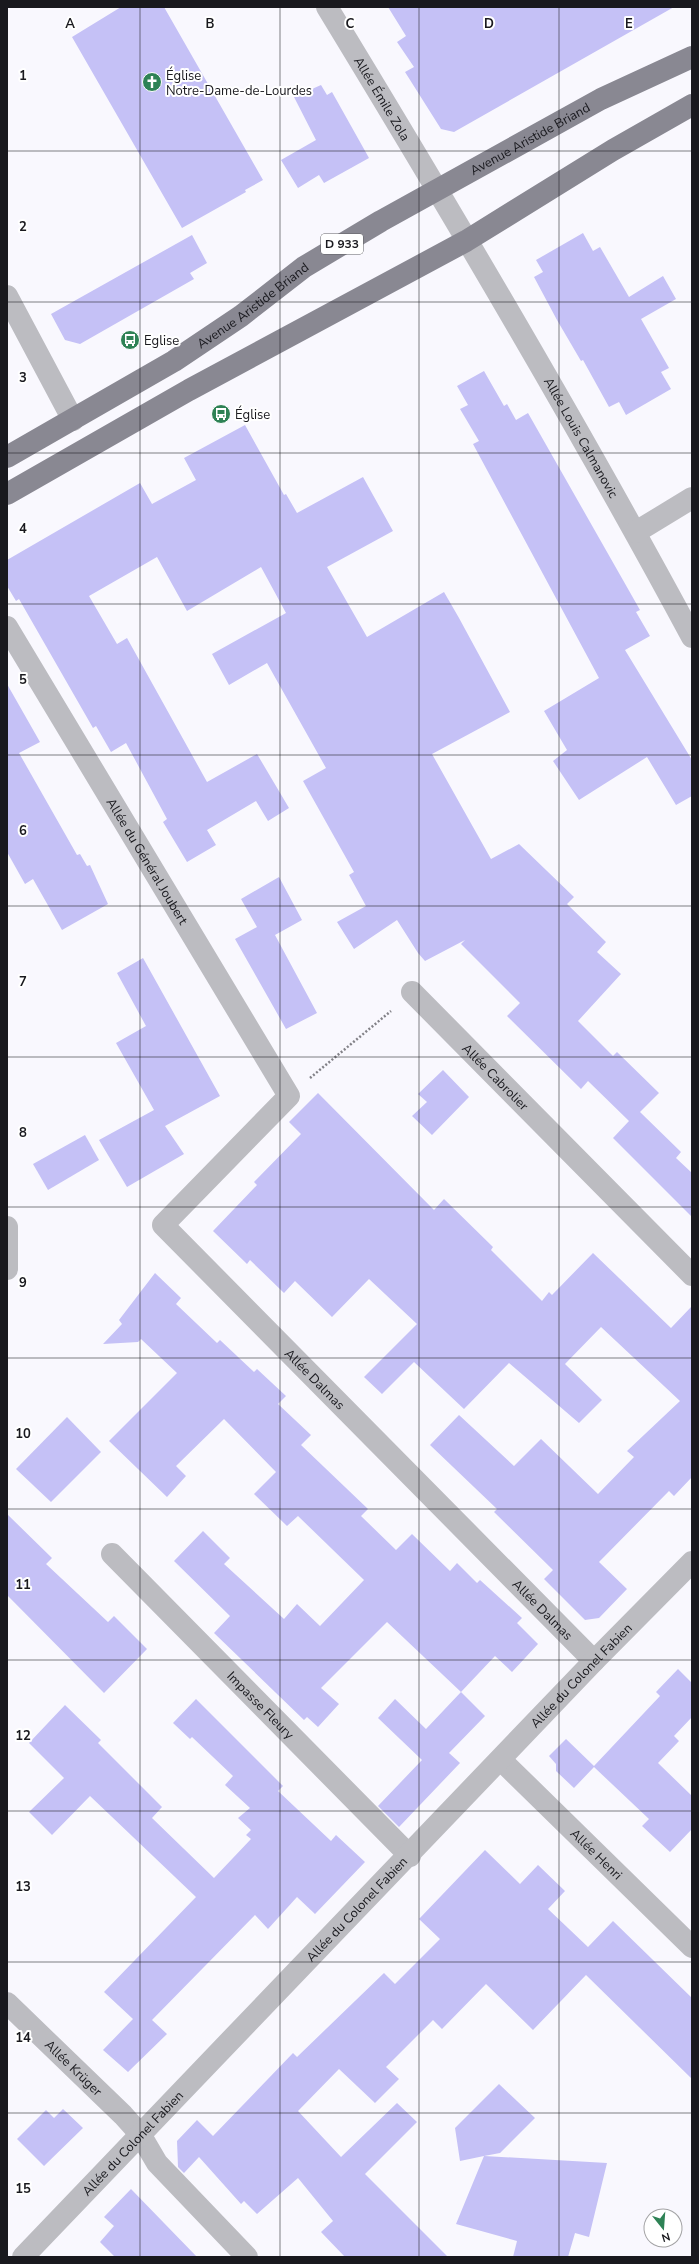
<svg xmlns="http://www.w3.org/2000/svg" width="699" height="2264" font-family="'Nunito Sans',sans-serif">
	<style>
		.building { fill: #c5c1f6 }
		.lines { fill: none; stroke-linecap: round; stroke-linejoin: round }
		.path { stroke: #838288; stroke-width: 2.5; stroke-dasharray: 2 2; stroke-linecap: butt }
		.minor { stroke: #bcbcc1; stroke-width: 22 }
		.major { stroke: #898892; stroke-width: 22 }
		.grid { fill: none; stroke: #19191e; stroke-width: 1; stroke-opacity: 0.55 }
		.labels { text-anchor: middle; stroke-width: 4; stroke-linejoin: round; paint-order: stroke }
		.shield { fill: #fff; stroke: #5e5e62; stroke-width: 1 }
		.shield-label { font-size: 12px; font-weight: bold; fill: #19191e }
		.poi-label { font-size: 13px; fill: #19191e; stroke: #fff; text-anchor: start }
		.street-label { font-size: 13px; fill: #19191e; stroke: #fff }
		.grid-label { font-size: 13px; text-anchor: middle; font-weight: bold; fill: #19191e; stroke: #fff; stroke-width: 4; stroke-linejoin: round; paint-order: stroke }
	</style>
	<rect width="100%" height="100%" fill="#f9f8fe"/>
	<g class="building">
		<path d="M121,7H164L263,180L245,190L246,192L182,228L72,37Z"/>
		<path d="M388,7H674L454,132L441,129L405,72L414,67L397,42L406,36Z"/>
		<path d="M321,85L327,95L332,92L369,158L324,183L319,175L298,188L281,160L316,140L294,97Z"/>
		<path d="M583,233L593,251L600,247L629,297L663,276L676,299L641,319L669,368L661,372L671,389L626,415L619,402L609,407L583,360L581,361L557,320L534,277L543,272L536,260Z"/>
		<path d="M192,235L207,263L190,273L194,279L80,344L65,340L51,314Z"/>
		<path d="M484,371L504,406L507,404L516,420L528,413L640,610L636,612L650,636L625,650L692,760V796L676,805L647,757L579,800L553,761L567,750L544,711L599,678L473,444L479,441L460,409L468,405L457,386Z"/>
		<path d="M245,425L284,495L286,494L297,513L363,477L393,531L327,567L367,637L444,592L459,618L510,712L432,754L491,859L519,844L574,897L567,904L606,942L597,952L621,974L578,1021L613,1056L617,1052L659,1093L640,1112L681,1152L676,1158L692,1173V1217L613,1138L629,1121L588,1081L581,1089L507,1016L520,1003L461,944L465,940L425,961L418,953L397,920L354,949L337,922L366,906L349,875L354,872L303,781L326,768L267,663L229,685L212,654L286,613L261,567L187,611L157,557L89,596L117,644L127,638L207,782L257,754L289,808L268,821L256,801L207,830L216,845L187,862L163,822L167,819L126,743L111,752L96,726L93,728L19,599L16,601L7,586V560L140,483L152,504L196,480L184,458Z"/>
		<path d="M7,684L40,742L19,753L77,855L80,854L87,866L90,865L108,904L62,930L33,879L25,884L7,852Z"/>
		<path d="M279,877L302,920L275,935L317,1013L286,1029L235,939L257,927L241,899Z"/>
		<path d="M143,958L220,1096L165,1126L184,1154L127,1187L99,1140L154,1110L116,1043L146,1026L117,973Z"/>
		<path d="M443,1070L469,1097L432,1135L412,1116L427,1102L418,1094Z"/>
		<path d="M318,1093L434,1210L444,1199L493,1247L491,1250L542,1301L549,1292L552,1295L593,1253L671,1328L692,1306V1477L674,1496L669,1491L599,1562L627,1589L599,1618L585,1620L544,1579L553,1570L494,1512L497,1509L430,1445L459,1415L514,1466L541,1439L598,1494L634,1457L627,1451L680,1401L601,1327L565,1364L602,1400L579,1423L509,1363L464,1409L414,1362L382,1394L364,1377L417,1324L369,1279L332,1317L295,1281L284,1293L250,1260L247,1264L213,1231L257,1185L254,1182L301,1134L289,1122Z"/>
		<path d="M85,1135L99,1160L48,1190L33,1164Z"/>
		<path d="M155,1273L181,1298L176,1304L217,1343L220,1340L254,1372L257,1369L286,1396L278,1404L311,1435L301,1445L368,1509L361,1516L396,1550L412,1534L450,1571L457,1563L477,1583L480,1580L522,1618L517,1623L538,1644L512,1672L495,1656L461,1692L387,1622L321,1688L339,1704L318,1727L307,1717L304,1720L214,1633L230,1616L174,1561L203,1531L230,1558L224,1564L284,1619L297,1604L320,1626L364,1580L298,1516L287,1526L254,1494L276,1472L224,1419L176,1466L186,1476L167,1497L109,1441L177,1373L141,1339L138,1342L103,1344L122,1324L119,1320Z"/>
		<path d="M67,1417L101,1452L51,1502L16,1469Z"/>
		<path d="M7,1514L52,1558L46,1564L108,1622L114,1616L147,1649L104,1693L7,1595Z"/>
		<path d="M678,1669L692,1683V1717L674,1736L679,1741L658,1763L692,1796V1829L670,1852L642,1826L649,1819L594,1767L574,1788L556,1771V1764L549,1756L566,1739L594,1766L660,1696L656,1692Z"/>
		<path d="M461,1692L485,1716L449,1753L460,1763L399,1827L378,1806L422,1760L378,1718L395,1699L426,1729Z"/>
		<path d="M196,1699L283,1786L278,1791L331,1841L336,1835L365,1862L315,1914L297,1897L268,1929L255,1915L152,2020L167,2034L128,2072L103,2050L133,2019L104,1992L196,1897L90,1796L52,1835L29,1812L64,1778L29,1743L65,1705L101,1740L98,1743L162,1807L152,1818L214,1878L251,1839L246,1835L251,1830L238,1818L250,1808L225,1785L233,1776L192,1737L190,1739L173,1723Z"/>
		<path d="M485,1850L520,1884L538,1865L565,1891L548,1909L588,1947L613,1921L692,1998V2079L586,1975L533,2030L486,1984L442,2029L433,2020L386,2067L399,2079L375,2103L339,2069L298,2111L341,2157L397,2103L417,2122L365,2174L448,2257H345L321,2232L333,2221L298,2178L257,2214L244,2201L241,2204L199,2157L184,2173L178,2167L177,2141L197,2120L213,2136L293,2053L297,2057L384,1973L395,1984L440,1939L419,1919Z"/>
		<path d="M499,2084L535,2118L500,2153L484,2156L607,2163L589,2237L575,2233L568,2257H513L517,2241L456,2224L484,2156L460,2161L455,2128Z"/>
		<path d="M63,2109L83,2128L44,2166L17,2139L46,2110L54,2118Z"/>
		<path d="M131,2189L197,2257H115L100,2242L114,2226L104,2217Z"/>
	</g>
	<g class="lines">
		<path class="path" d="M310,1078L391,1011"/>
		<g class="minor">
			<path id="s1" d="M327,7C453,214 577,423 692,637"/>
			<path d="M7,296L73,420"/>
			<path d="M636,532L692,498"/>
			<path id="s2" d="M7,627L289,1096L163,1225L594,1661"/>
			<path id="s3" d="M412,992L692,1275"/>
			<path d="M7,1227V1269"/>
			<path id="s4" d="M112,1554L410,1856"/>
			<path id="s5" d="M501,1760L692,1947"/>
			<path id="s6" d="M7,2003L123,2115L140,2134L157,2163L247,2257"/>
			<path id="s7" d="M23,2257L594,1661L692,1562"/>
		</g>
		<g class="major">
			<path id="s8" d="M7,457L174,361L241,316L304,267L381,221L601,99L692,57"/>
			<path d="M7,494L189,390L466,241L613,150L692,105"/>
		</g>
	</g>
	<path class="grid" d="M140,7V2257M280,7V2257M419,7V2257M559,7V2257M7,151H692M7,302H692M7,453H692M7,604H692M7,755H692M7,906H692M7,1057H692M7,1207H692M7,1358H692M7,1509H692M7,1660H692M7,1811H692M7,1962H692M7,2113H692"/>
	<defs>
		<symbol id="church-disc" viewBox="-11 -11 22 22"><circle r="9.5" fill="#2e8255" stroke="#fff"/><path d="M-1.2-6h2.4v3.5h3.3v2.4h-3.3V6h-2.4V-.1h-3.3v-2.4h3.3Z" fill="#fff"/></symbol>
		<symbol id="bus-disc" viewBox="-11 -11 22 22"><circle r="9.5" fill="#2e8255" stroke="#fff"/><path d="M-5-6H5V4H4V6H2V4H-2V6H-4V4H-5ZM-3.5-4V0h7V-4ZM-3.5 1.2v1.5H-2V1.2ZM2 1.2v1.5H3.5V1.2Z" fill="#fff"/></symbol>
	</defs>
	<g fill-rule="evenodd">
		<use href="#church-disc" x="141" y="71" width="22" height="22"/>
		<use href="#bus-disc" x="119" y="329" width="22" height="22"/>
		<use href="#bus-disc" x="210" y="403" width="22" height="22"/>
	</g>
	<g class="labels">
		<rect class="shield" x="321" y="234" width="42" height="20" rx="3"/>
		<g class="shield-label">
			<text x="342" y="248">D 933</text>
		</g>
		<g class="poi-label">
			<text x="166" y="80">Église<tspan x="166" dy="15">Notre-Dame-de-Lourdes</tspan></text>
			<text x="144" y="345">Eglise</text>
			<text x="235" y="419">Église</text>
		</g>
		<g class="street-label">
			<text dy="5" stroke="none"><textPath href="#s1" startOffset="107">Allée Émile Zola</textPath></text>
			<text dy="5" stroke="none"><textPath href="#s8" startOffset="613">Avenue Aristide Briand</textPath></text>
			<text dy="5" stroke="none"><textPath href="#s8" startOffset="289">Avenue Aristide Briand</textPath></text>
			<text dy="5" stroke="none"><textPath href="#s1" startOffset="500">Allée Louis Calmanovic</textPath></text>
			<text dy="5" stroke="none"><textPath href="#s2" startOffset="273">Allée du Général Joubert</textPath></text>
			<text dy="5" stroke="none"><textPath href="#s3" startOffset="119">Allée Cabrolier</textPath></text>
			<text dy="5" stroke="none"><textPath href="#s2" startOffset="944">Allée Dalmas</textPath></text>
			<text dy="5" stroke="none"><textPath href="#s2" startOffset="1268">Allée Dalmas</textPath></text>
			<text dy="5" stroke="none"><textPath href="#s7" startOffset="806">Allée du Colonel Fabien</textPath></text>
			<text dy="5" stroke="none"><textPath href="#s4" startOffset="212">Impasse Fleury</textPath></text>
			<text dy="5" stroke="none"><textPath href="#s5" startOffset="134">Allée Henri</textPath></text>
			<text dy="5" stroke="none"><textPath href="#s7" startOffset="482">Allée du Colonel Fabien</textPath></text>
			<text dy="5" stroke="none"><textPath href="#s6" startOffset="93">Allée Krüger</textPath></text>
			<text dy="5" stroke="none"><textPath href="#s7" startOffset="158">Allée du Colonel Fabien</textPath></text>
		</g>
	</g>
	<g class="grid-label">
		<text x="70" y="28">A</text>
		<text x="210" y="28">B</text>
		<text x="350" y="28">C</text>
		<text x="489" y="28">D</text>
		<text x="629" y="28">E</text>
		<text x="23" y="80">1</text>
		<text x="23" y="231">2</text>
		<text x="23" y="382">3</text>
		<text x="23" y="533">4</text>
		<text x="23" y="684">5</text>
		<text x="23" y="835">6</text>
		<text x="23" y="986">7</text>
		<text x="23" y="1137">8</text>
		<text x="23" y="1287">9</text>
		<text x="23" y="1438">10</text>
		<text x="23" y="1589">11</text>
		<text x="23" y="1740">12</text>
		<text x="23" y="1891">13</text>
		<text x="23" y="2042">14</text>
		<text x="23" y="2193">15</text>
	</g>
	<rect width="699" height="2264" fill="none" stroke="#19191e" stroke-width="16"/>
	<g transform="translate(663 2228) rotate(163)"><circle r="19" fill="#ffffff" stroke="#a3a3a5"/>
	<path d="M0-3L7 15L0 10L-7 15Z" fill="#2e8255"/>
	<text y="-6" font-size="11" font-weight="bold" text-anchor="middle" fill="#19191e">N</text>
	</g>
</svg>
